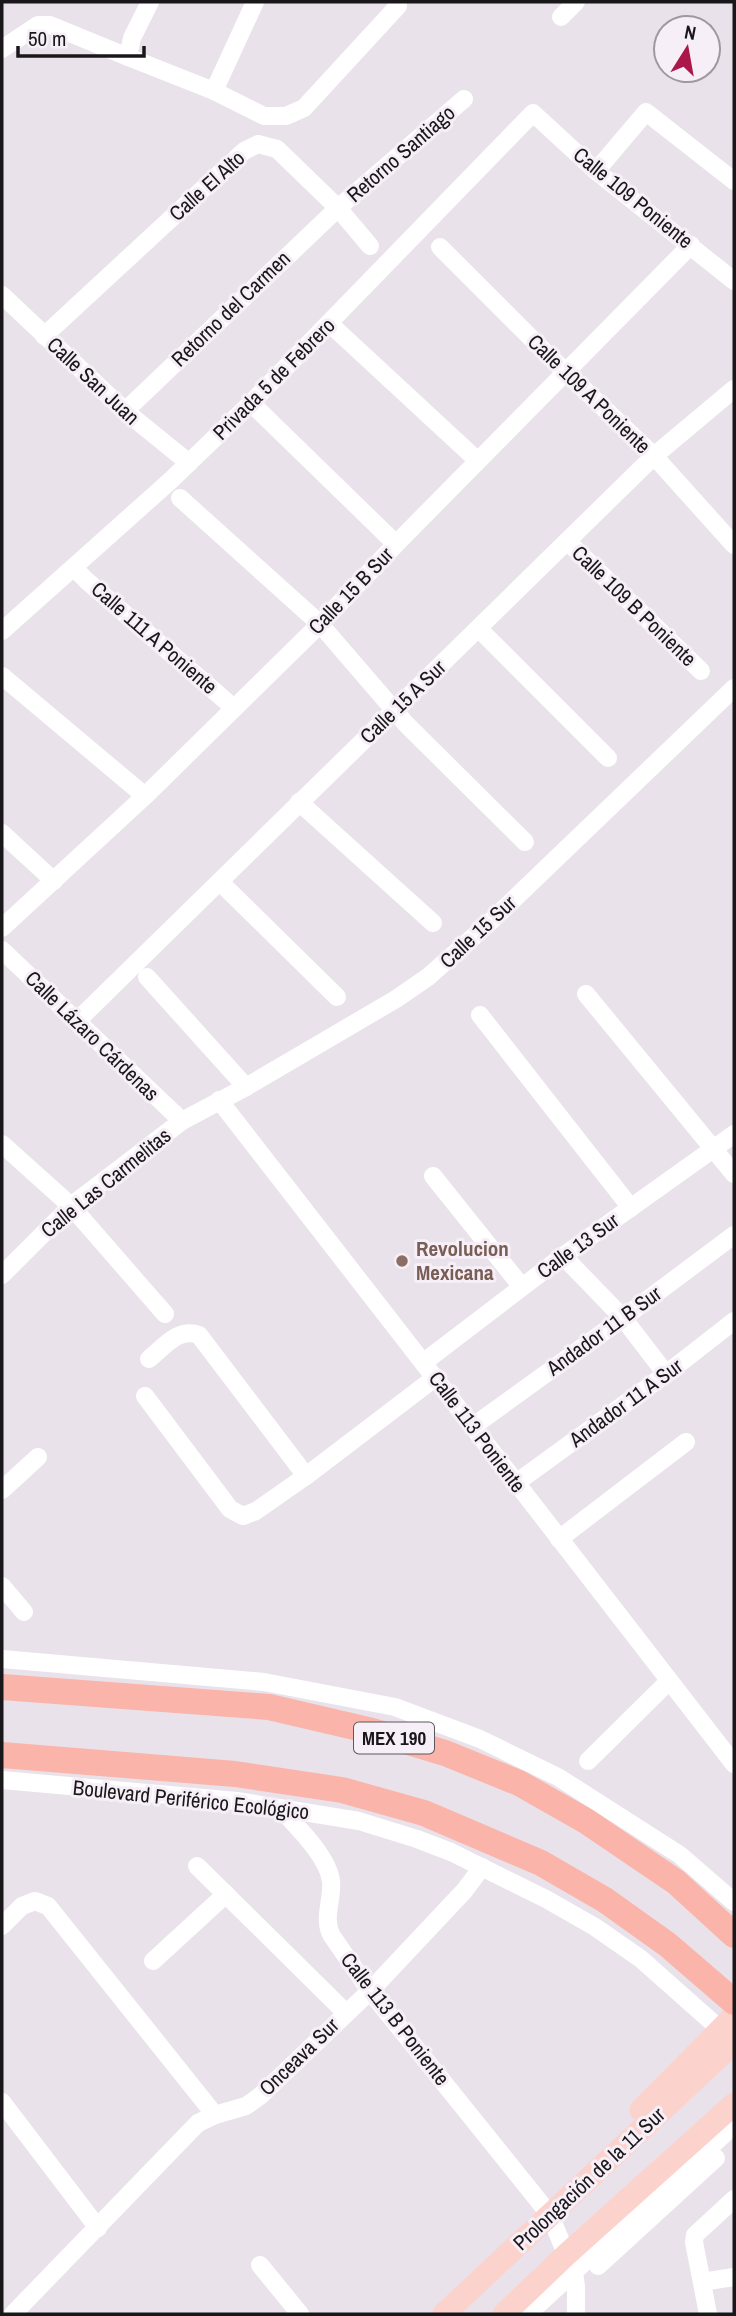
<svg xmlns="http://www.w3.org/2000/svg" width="736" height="2316" font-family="'Archivo Narrow',sans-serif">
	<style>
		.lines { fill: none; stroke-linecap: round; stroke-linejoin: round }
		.minor { stroke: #fff; stroke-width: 18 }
		.major { stroke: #fcd2cc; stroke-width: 23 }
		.highway { stroke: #fab4aa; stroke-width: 26 }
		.education-dot { fill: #8d6e63; stroke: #f7eff7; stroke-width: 2.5 }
		.labels { text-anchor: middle; stroke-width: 6; stroke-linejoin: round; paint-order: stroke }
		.shield { fill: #f7eff7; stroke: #5c585c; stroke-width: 2 }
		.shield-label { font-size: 19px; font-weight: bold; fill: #1a171a }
		.street-label { font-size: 21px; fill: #1a171a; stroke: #f7eff7 }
		.education-label { font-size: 21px; font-weight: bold; fill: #785e54; stroke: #f7eff7; text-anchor: start }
	</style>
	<rect width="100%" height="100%" fill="#e9e2ea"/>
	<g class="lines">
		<g class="minor">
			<path d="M150,2L132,38L128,57L214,91L264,116H286L304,108L398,6"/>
			<path d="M561,17L576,2"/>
			<path d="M2,49L38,25H50L128,57"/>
			<path d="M214,91L255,2"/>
			<path d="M596,171L646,112L734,181"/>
			<path d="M440,247L551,358L654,456L734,545"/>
			<path d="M2,295L125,411L189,463"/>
			<path d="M330,324L478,461"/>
			<path d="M44,336L244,151L258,144L277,149L338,208L370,246"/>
			<path d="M251,403L396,544"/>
			<path d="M125,411L338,208L464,99"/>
			<path d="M180,498L320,624L406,724L525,842"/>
			<path d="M567,541L701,671"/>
			<path d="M74,568L87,581L234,708"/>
			<path d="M479,629L608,758"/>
			<path d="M2,631L170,481L251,403L533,113L596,171L734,281"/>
			<path d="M2,676L145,796"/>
			<path d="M299,802L433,923"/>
			<path d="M2,833L54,881"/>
			<path d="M220,882L337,997"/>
			<path d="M2,928L145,796L320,624L396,544L691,245"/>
			<path d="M2,950L182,1121"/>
			<path d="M147,977L246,1087"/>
			<path d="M586,994L734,1174"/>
			<path d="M480,1015L631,1208"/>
			<path d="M77,1021L654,456L734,389"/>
			<path d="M219,1100C392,1320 562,1543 734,1764"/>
			<path d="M2,1144L71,1206L165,1314"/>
			<path d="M433,1176L522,1287"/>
			<path d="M563,1256L623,1318L666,1374"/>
			<path d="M2,1275L71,1206L182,1121L246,1087L396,999L428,977L489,923L734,688"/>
			<path d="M149,1359C164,1347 178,1327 199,1335L306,1476"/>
			<path d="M424,1362L563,1256L734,1134"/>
			<path d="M145,1396L230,1509L243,1516L256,1511L306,1476L436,1377"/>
			<path d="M472,1427L623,1318L734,1235"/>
			<path d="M516,1483L666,1374L734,1321"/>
			<path d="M2,1490L38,1457"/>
			<path d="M559,1539L686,1442"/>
			<path d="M2,1586L24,1612"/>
			<path d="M2,1659L264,1682L395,1707L480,1739L558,1777L680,1855L734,1902"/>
			<path d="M588,1761L669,1681"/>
			<path d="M2,1780L237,1801L359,1821L417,1839L451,1852L546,1899L595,1927L641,1959L730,2038"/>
			<path d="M280,1808C296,1826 328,1856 331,1881C333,1900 322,1919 332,1936L370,1991L550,2215L574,2273L576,2286V2314"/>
			<path d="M197,1866L345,2012"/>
			<path d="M2,1926L22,1906L35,1901L48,1906L215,2115"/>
			<path d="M153,1961L226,1894"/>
			<path d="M2,2102L98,2228"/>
			<path d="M260,2265L300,2314"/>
			<path d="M598,2266L716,2158"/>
			<path d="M702,2282L734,2277"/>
			<path d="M13,2314L198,2123L215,2115L246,2106L260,2096L370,1991L465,1890L482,1867"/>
			<path d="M528,2314L734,2125"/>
			<path d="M708,2314L694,2242L695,2235L734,2199"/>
		</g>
		<g class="major">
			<path d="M641,2110L734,2016"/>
			<path d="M444,2314L734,2043"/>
			<path d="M504,2314L567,2254L734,2104"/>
		</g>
		<g class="highway">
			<path d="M2,1687L269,1707L372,1731L445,1753L519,1783L586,1821L676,1882L734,1935"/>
			<path d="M2,1755L235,1774L342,1790L424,1813L541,1863L605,1900L668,1945L734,2002"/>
		</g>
	</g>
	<circle class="education-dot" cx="402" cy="1261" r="7"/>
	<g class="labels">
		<rect class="shield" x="354" y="1722.5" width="80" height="31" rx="5"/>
		<g class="shield-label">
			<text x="394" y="1745">MEX 190</text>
		</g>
		<g class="street-label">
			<text transform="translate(401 154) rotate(-41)" y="7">Retorno Santiago</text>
			<text transform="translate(207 186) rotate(-42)" y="7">Calle El Alto</text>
			<text transform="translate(633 198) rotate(39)" y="7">Calle 109 Poniente</text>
			<text transform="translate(231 309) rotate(-44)" y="7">Retorno del Carmen</text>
			<text transform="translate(274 379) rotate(-45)" y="7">Privada 5 de Febrero</text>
			<text transform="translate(93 381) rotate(43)" y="7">Calle San Juan</text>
			<text transform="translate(589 394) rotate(44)" y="7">Calle 109 A Poniente</text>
			<text transform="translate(351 591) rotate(-46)" y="7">Calle 15 B Sur</text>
			<text transform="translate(634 606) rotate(44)" y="7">Calle 109 B Poniente</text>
			<text transform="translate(154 638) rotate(41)" y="7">Calle 111 A Poniente</text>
			<text transform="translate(403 702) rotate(-44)" y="7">Calle 15 A Sur</text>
			<text transform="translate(478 932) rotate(-43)" y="7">Calle 15 Sur</text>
			<text transform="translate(92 1036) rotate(44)" y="7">Calle Lázaro Cárdenas</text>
			<text transform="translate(106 1183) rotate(-39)" y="7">Calle Las Carmelitas</text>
			<text transform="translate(578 1246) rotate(-36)" y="7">Calle 13 Sur</text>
			<text transform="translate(604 1331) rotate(-36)" y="7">Andador 11 B Sur</text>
			<text transform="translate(626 1403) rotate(-36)" y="7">Andador 11 A Sur</text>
			<text transform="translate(477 1432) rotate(53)" y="7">Calle 113 Poniente</text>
			<text transform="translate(191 1800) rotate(6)" y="7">Boulevard Periférico Ecológico</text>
			<text transform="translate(395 2019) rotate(52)" y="7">Calle 113 B Poniente</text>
			<text transform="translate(299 2057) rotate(-44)" y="7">Onceava Sur</text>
			<text transform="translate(589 2179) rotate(-43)" y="7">Prolongación de la 11 Sur</text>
		</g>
		<g class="education-label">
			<text x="416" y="1256">Revolucion<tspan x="416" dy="24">Mexicana</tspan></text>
		</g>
	</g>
	<rect width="736" height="2316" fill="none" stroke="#1a171a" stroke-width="7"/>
	<g transform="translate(687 49) rotate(11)"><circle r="33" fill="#f7eff7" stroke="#9f999f" stroke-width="2"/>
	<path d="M0-5L12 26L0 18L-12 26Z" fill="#ab1749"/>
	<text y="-10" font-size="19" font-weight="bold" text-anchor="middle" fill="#1a171a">N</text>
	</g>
	<path d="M18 46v10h126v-10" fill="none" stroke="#1a171a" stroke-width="3.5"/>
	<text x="28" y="46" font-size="21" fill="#1a171a" stroke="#f7eff7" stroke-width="5" paint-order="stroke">50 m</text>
</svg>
